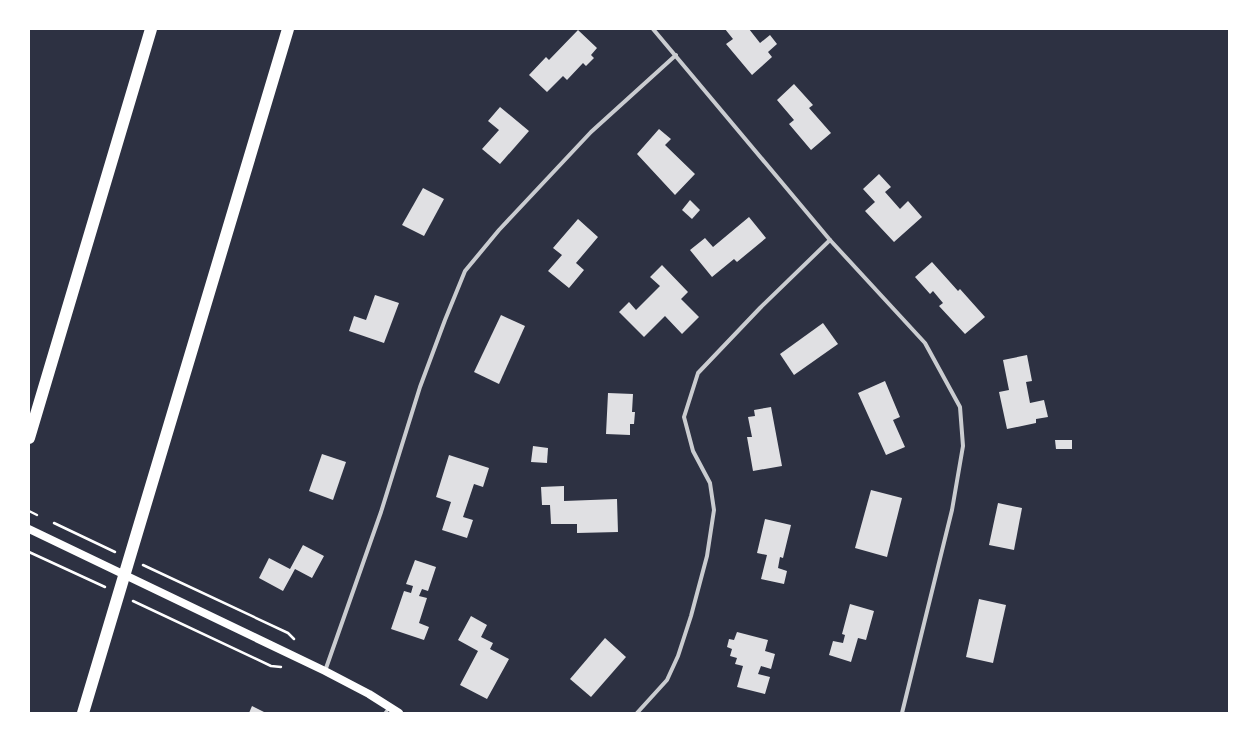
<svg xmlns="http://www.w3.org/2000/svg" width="1258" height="742" font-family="Cabin,sans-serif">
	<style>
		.building { fill: #e0e0e3 }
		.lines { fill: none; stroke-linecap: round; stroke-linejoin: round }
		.path { stroke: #fff; stroke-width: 2.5 }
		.service { stroke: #caccd0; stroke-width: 3 }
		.minor { stroke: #caccd0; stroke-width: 4 }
		.secondary { stroke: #fff; stroke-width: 8 }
		.motorway { stroke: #fff; stroke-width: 12 }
	</style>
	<rect width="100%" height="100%" fill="#2d3142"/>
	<g class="building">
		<path d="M725,29H749L760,43L770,35L777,44L768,52L772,57L752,75L726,44L733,39Z"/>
		<path d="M578,30L597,48L591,55L594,58L586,66L583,63L567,80L563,76L547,92L529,75L546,57L549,60Z"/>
		<path d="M794,84L813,105L809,108L831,133L811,150L789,124L794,120L777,100Z"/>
		<path d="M500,107L529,131L500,164L482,149L499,130L488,121Z"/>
		<path d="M659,129L671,139L665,145L695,174L675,195L637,154Z"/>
		<path d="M879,174L891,187L885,192L900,209L908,201L922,217L894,242L865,211L875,202L863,189Z"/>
		<path d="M423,188L444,199L424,236L402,225Z"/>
		<path d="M690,200L700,210L692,219L682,210Z"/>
		<path d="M749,217L766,238L737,262L734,259L712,277L690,250L705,238L713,247Z"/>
		<path d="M578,219L598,237L576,263L584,270L569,288L548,271L562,255L553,248Z"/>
		<path d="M932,262L958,291L960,289L985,317L965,334L939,306L943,303L933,291L930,294L915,277Z"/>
		<path d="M662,265L688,292L681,299L699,317L682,334L665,316L644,337L619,312L629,302L636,310L660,286L650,277Z"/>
		<path d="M375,295L399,303L384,343L349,331L354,316L366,320Z"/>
		<path d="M501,315L525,326L499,384L474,372Z"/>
		<path d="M823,323L838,344L794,375L780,354Z"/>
		<path d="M1027,355L1032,381L1026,382L1030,403L1044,400L1048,417L1036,419V423L1007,429L999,392L1009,390L1003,360Z"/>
		<path d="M885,381L900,417L893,420L905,447L886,455L858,393Z"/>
		<path d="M608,393L633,394L632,412H635L634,424H630V435L606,434Z"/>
		<path d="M771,407L782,466L753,471L747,437H752L748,417L755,416L754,410Z"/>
		<path d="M1055,440H1072V449H1056Z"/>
		<path d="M533,446L548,448L547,463L531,462Z"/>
		<path d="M322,454L346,462L333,500L309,491Z"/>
		<path d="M449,455L489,468L483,487L474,484L463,517L473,520L467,538L442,530L451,502L436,497Z"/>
		<path d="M564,486V501L617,499L618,532L577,533V524H551L550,505H542L541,487Z"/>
		<path d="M871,490L902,498L887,557L855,548Z"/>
		<path d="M998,503L1022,508L1014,550L989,545Z"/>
		<path d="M765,519L791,525L783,558L780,557L778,568L787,571L784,584L761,579L767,555L757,553Z"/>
		<path d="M303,545L324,556L312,578L295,569L283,591L259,578L269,558L290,569Z"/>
		<path d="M415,560L436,567L428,591L422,589L419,596L427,598L419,623L429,627L424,640L391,629L404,591L411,593L413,586L406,584Z"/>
		<path d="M979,599L1006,605L993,663L966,657Z"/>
		<path d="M850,604L874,611L866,640L858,638L851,662L829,655L833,641L843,643L845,635L842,634Z"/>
		<path d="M471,616L487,625L481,637L493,643L490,649L509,659L487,699L460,685L478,651L458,640Z"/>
		<path d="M737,632L768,640L765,651L775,654L771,669L761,666L758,674L770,677L765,694L737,687L743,666L735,664L737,658L730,656L732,649L727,647L729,639L734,640Z"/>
		<path d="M605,638L626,657L591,697L570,679Z"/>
		<path d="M252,706L266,713H249Z"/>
	</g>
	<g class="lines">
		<g class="path">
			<path d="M29,511L37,515"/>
			<path d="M54,523L115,552"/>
			<path d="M29,552L105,587"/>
			<path d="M143,565L288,633L294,639"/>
			<path d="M133,601L271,666L281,667"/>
		</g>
		<path class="service" d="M385,713L389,708"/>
		<g class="minor">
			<path d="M653,29L830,240L925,343L960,407L963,446L952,510L902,713"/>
			<path d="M325,671L381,512L420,387L445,320L465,271L499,230L591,132L676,55"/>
			<path d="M637,713L667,680L678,656L691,616L707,556L714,510L710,483L693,451L684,417L698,373L760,308L830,240"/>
		</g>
		<path class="secondary" d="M29,529L325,671L369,694L399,713"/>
		<g class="motorway">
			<path d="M29,438L151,29"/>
			<path d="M83,713L288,29"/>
		</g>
	</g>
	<rect width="1258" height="742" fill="none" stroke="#ffffff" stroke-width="60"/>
</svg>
